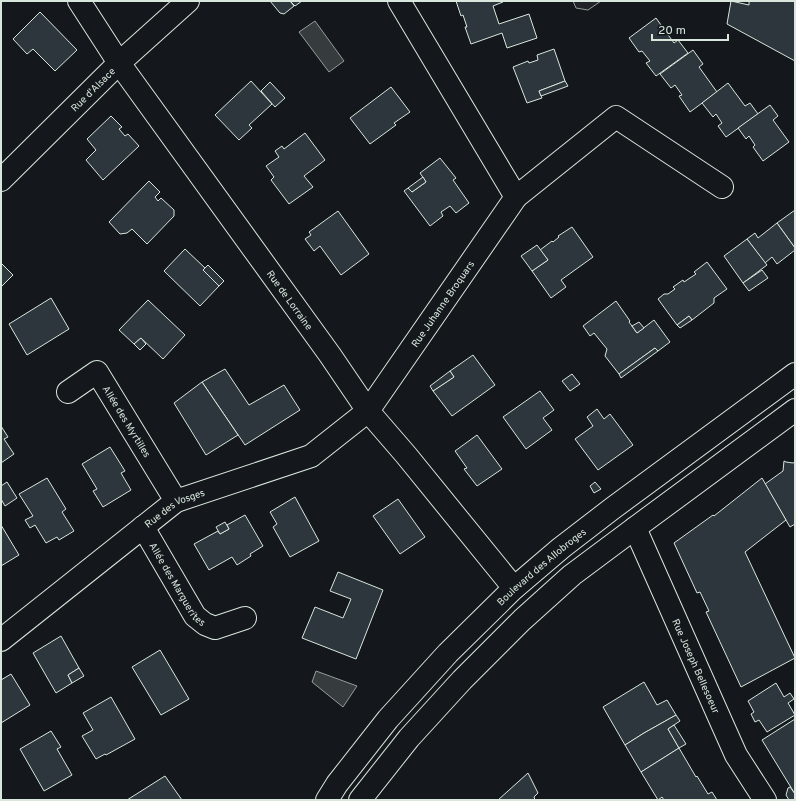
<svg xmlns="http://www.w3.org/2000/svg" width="796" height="801" font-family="Overpass,sans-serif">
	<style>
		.green { fill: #202428; stroke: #939e99 }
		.water { fill: #363b3e; stroke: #939e99 }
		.building { fill: #2c363c; stroke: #d8e6dc }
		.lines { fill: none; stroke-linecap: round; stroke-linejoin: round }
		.street-casing { stroke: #d8e6dc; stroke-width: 24 }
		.primary-casing { stroke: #d8e6dc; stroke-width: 24 }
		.street { stroke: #14181c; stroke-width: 22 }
		.primary { stroke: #14181c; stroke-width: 22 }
		.labels { text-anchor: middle; stroke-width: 3; stroke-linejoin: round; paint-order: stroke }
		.street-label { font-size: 10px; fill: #d8e6dc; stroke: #14181c }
	</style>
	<rect width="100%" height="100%" fill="#14181c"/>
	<path class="green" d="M573,1H601L588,10L576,8Z"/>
	<g class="water">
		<path d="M315,21L344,61L329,72L299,32Z"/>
		<path d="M316,671L357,686L343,707L312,682Z"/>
	</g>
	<g class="building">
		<path d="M270,1H290L294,6L284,14L280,13Z"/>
		<path d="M290,1H302L295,6Z"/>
		<path d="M456,1H503V2L493,6L499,24L529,14L537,38L507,48L502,33L471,44L465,27H467L463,15L461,16Z"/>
		<path d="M731,1L749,5V1H795V61L727,24Z"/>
		<path d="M40,12L77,50L55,71L33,49L27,54L13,39Z"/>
		<path d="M656,18L674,43L678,40L688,53L656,76L646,63L650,61L642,51L639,52L629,38Z"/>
		<path d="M554,49L565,81L539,91L542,98L527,103L513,67L528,61L529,63L538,60L537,55Z"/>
		<path d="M693,50L703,64L699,67L717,92L690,112L679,96L682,95L675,85L671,88L660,74Z"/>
		<path d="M251,81L272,104L249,125L252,128L239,140L215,115Z"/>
		<path d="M565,81L568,86L541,96L539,91Z"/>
		<path d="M270,82L285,98L275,107L261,91Z"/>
		<path d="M728,83L745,106L750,103L758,114L726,137L718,126L722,123L716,114L713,117L702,103Z"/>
		<path d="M391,87L410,112L394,123L396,125L370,144L350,118Z"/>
		<path d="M770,105L778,116L773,120L789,142L763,161L753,147L755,145L749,136L746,139L738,128Z"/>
		<path d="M111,116L122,127L119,129L125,136L128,134L139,146L103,180L86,160L96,150L87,139Z"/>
		<path d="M305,133L325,160L304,176L313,187L289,204L271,180L274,177L266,166L279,157L275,151L282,146L284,149Z"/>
		<path d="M440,158L456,178L453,180L469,203L456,213L450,206L441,212L443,216L430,226L404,191L408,188L412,192L426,182L420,173Z"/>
		<path d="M423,177L426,182L412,192L408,188Z"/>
		<path d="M149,181L160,192L155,197L158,201L161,198L174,210V216L147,244L132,229L127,233L120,234L109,222Z"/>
		<path d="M795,210V248L777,223Z"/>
		<path d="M338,211L369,254L341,275L320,246L314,251L305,239L311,235L309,232Z"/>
		<path d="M777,223L795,248V250L777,264L772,257L765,263L747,239L755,233L758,238Z"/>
		<path d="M572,227L593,257L561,280L566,287L551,298L532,271L548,260L540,250L552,241L553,242L559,237L558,236Z"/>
		<path d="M747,239L767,265L743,283L724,256Z"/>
		<path d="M537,245L548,260L532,271L521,256Z"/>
		<path d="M185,249L205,268L203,270L219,286L200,306L164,271Z"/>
		<path d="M707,262L727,289L714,298V303L692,320L689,316L677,325L658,299L664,294H668L675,289L673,287L683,280L684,282L696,274L694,272Z"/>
		<path d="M1,263L13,275L1,287Z"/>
		<path d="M208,265L224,281L219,286L203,270Z"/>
		<path d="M762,270L768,278L749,291L743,283Z"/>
		<path d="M51,298L69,329L27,355L9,324Z"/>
		<path d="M148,300L185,335L163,359L141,338L134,344L119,330Z"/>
		<path d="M616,301L630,321L629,322L637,333L654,320L670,342L658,351L655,348L619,374L605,356L607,349L594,333L590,336L583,326Z"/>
		<path d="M689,316L692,320L680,328L677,325Z"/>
		<path d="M639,322L644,328L637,333L632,326Z"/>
		<path d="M141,338L146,344L140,350L134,344Z"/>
		<path d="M655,348L658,351L621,378L619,374Z"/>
		<path d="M473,355L495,385L452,416L433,391L454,377L450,371Z"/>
		<path d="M225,369L249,405L284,385L300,410L245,445L202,382Z"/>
		<path d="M450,371L454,377L433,391L430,386Z"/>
		<path d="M572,374L580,384L570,391L562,381Z"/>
		<path d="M202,382L238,435L206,455L174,403Z"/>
		<path d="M540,391L554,410L543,418L552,430L526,449L503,417Z"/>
		<path d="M597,409L604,419L610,414L633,445L598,470L575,439L593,426L587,417Z"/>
		<path d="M1,426L8,437L4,439L14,454L1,463Z"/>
		<path d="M477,435L502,469L477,486L464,469L467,468L455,451Z"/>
		<path d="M110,447L125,471L121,473L131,490L103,507L93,491L97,489L82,464Z"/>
		<path d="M784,461L786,462L793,463L795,462V524L790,527L765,484L783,471Z"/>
		<path d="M47,478L66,509L62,512L74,531L59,540L57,537L46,543L35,525L30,528L25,520L33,516L19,494Z"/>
		<path d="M762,478L786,520L745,552L795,658L741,687L706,612L709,611L700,592L697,593L674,543L713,515L714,516Z"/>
		<path d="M7,482L17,498L5,506L1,499V486Z"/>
		<path d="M595,482L601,489L594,493L590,486Z"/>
		<path d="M295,497L319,541L290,557L273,527L277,524L270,512Z"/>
		<path d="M398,499L425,537L400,554L373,516Z"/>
		<path d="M245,515L263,546L250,554L251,556L237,565L232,557L209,570L194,544L218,531L220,534L229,529L227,525Z"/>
		<path d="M225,522L229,529L220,534L216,527Z"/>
		<path d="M1,525L19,555L1,566Z"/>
		<path d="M338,572L383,590L356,659L302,638L315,607L343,618L351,599L330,591Z"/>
		<path d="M61,636L79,668L68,675L72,683L56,693L33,653Z"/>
		<path d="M160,650L189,699L161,715L132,667Z"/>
		<path d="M79,668L84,676L72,683L68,675Z"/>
		<path d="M11,674L30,705L1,723V680Z"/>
		<path d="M644,682L657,705L667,700L676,715L644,733L625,745L603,707Z"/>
		<path d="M776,683L784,697L790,693L794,699L788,703L795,715L767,732L759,720L755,722L751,714L754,712L748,701Z"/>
		<path d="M111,697L135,739L106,755L105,754L96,759L82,736L93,730L83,713Z"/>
		<path d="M676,715L680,721L668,729L679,748L641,772L625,745L644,733Z"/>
		<path d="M795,719V794L762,740Z"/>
		<path d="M674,725L686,744L679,748L668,729Z"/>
		<path d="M51,731L61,747L57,749L72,775L44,791L20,749Z"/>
		<path d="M679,748L696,777L697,776L708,794L712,792L717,800H664L662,797L658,800L641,772Z"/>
		<path d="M528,773L538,793L534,797L535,800H498Z"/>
		<path d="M165,776L182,800H127Z"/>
		<path d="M790,787L795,794V800H789L786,795L788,788Z"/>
	</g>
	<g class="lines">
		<defs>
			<g id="street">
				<path id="s1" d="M79,1L119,63L330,355L368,411L406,455L514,588"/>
				<path id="s2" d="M1,180L119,63L188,1"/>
				<path d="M516,197L616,117L722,187"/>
				<path id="s3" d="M68,392L97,372L176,501"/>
				<path id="s4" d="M143,527L195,616L205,624L215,628L245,618"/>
				<path id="s5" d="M635,528L736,755L765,800"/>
				<path id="s6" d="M1,640L176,501L311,456L368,411L516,197L399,1"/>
			</g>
			<g id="primary">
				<path id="s7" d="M327,800L337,784L388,719L448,653L514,588L561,548L613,508L795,374"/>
				<path d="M360,800L409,738L462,680L522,620L572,575L635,528L795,410"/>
			</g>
		</defs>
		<use href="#street" class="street-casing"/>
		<use href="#primary" class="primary-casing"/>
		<use href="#street" class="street"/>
		<use href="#primary" class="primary"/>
	</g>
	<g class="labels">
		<g class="street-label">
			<text dy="4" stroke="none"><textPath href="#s2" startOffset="129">Rue d'Alsace</textPath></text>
			<text dy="4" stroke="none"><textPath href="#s1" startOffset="366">Rue de Lorraine</textPath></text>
			<text dy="4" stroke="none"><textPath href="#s6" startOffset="569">Rue Juhanne Broquars</textPath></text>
			<text dy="4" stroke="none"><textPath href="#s3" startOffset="93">Allée des Myrtilles</textPath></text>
			<text dy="4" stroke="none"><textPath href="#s6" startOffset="219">Rue des Vosges</textPath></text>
			<text dy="4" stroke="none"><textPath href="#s7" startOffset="318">Boulevard des Allobroges</textPath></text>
			<text dy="4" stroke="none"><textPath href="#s4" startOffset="67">Allée des Marguerites</textPath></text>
			<text dy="4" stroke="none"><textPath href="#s5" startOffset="151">Rue Joseph Bellesoeur</textPath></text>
		</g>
	</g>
	<rect width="796" height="801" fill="none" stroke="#d8e6dc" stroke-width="4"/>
	<path d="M652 34v6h76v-6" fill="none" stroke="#d8e6dc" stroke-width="2"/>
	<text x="658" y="34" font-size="12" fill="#d8e6dc" stroke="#14181c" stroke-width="3" paint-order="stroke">20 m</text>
</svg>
